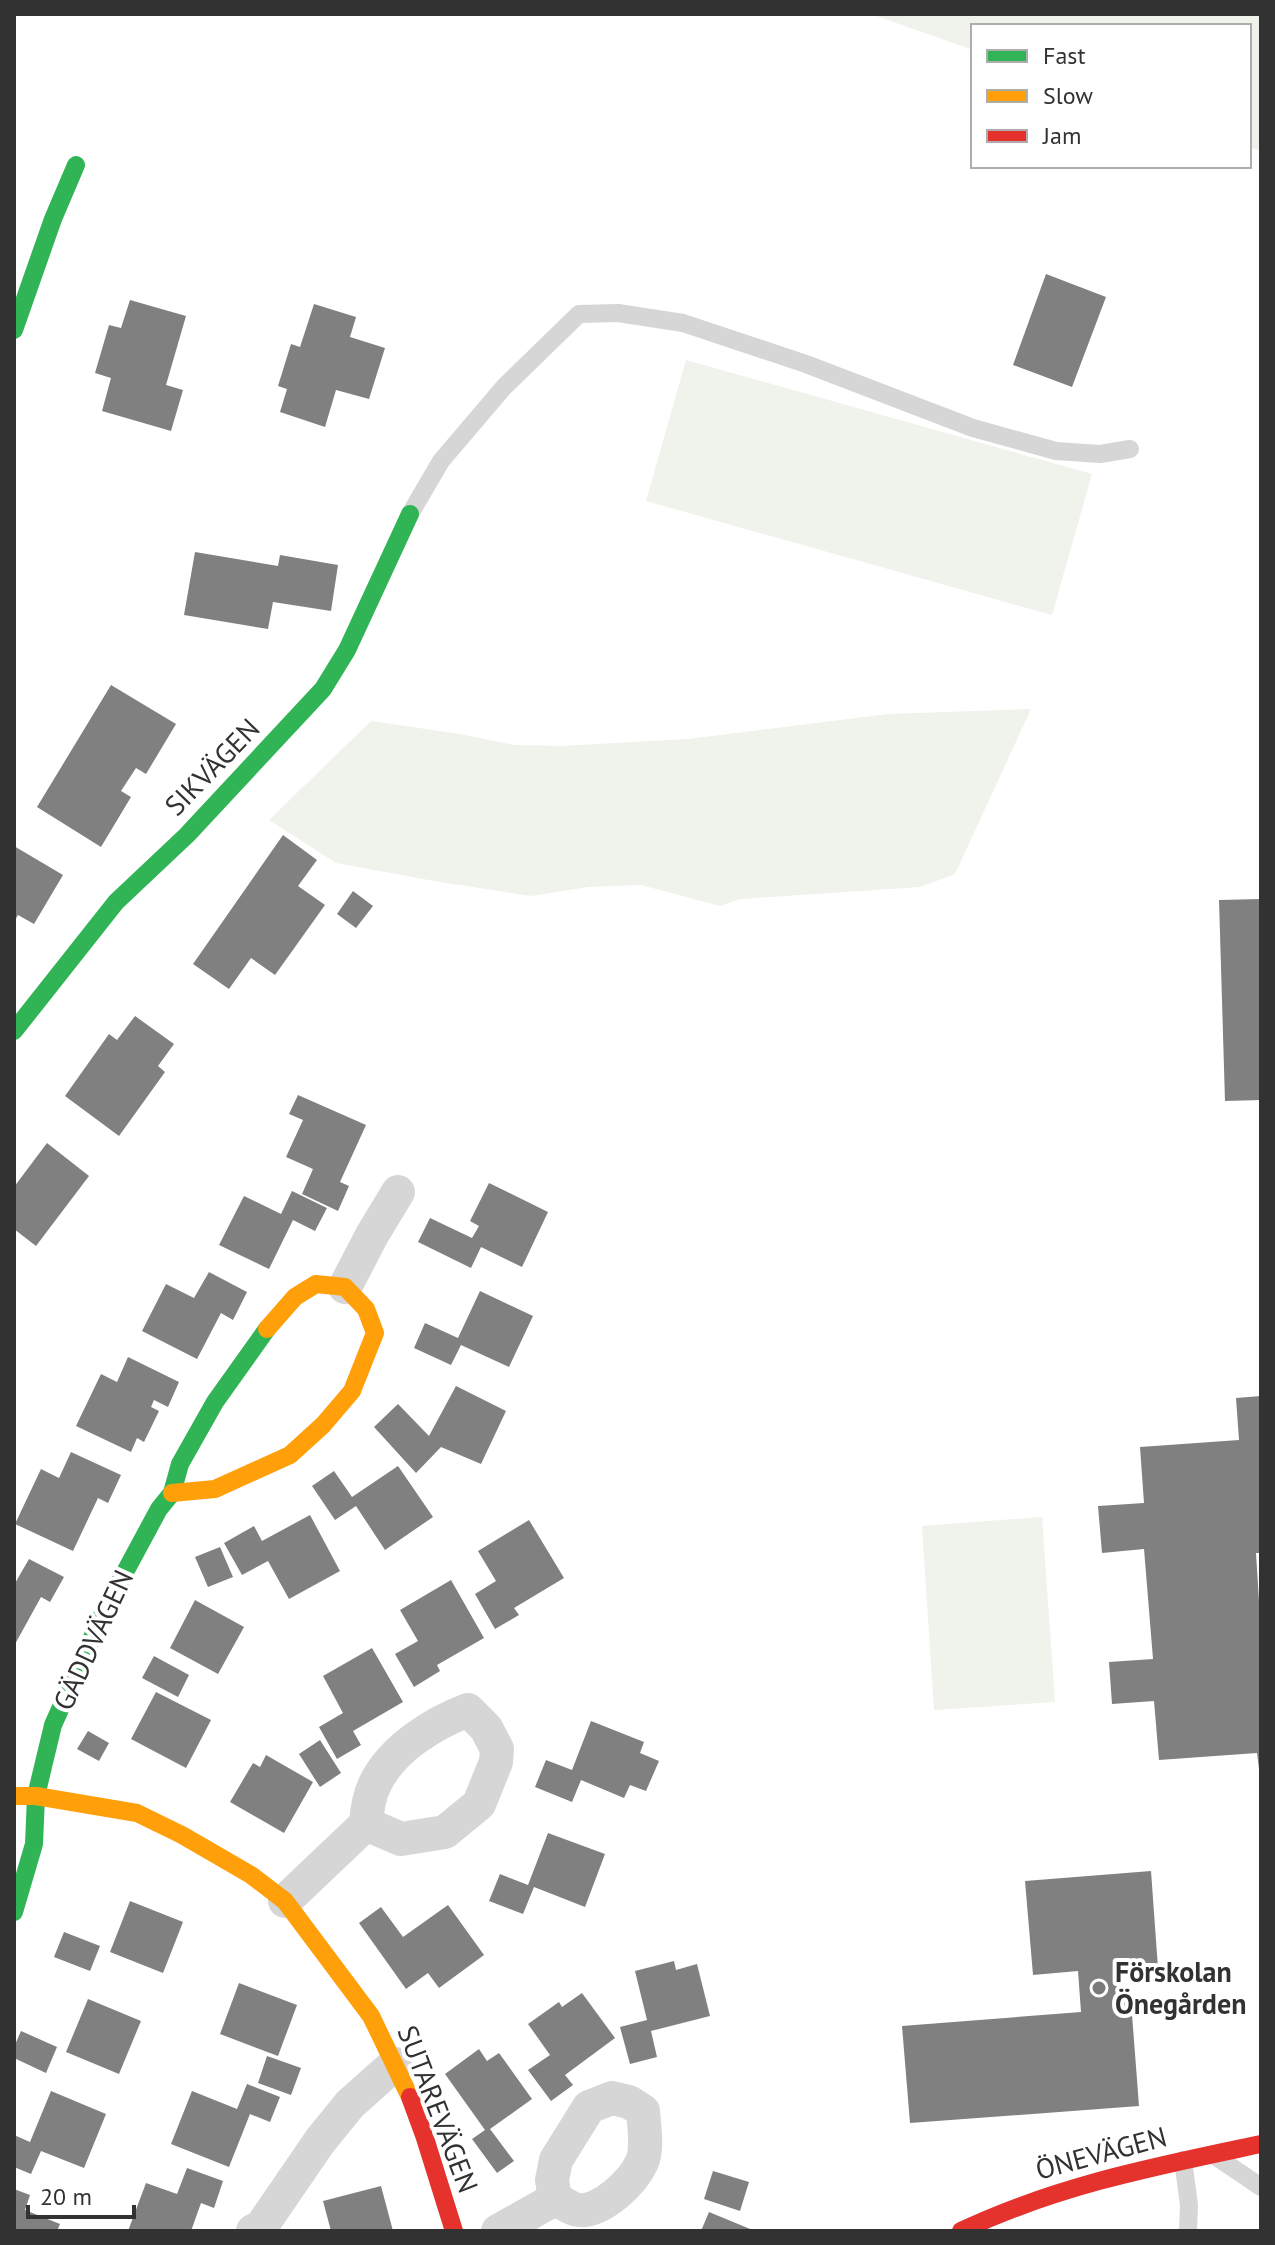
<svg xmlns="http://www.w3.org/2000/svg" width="1275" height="2245" font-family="'PT Sans',sans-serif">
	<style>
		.green { fill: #f0f2ec }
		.building { fill: #808080 }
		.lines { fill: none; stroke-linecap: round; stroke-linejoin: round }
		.lane { stroke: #d6d6d6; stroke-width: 18 }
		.street { stroke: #d6d6d6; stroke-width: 34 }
		.fast { stroke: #30b455; stroke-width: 18 }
		.slow { stroke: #ff9f0a; stroke-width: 18 }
		.jam { stroke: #e5322d; stroke-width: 18 }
		.poi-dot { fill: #7a7a7a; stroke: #fff; stroke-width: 3 }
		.labels { text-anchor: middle; stroke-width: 8; stroke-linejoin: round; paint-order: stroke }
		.street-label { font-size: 28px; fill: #323232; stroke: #fff }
		.poi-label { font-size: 28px; font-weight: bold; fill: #323232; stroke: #fff; text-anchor: start }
	</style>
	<rect width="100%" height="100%" fill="#fff"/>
	<g class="green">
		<path d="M871,14H1261V151L1249,147V26H973V50Z"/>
		<path d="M686,360L1092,474L1052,615L646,501Z"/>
		<path d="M1031,709L955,874L920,887L740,899L720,906L641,885L588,887L531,896L434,881L336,863L269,820L371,721L460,734L514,745L563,746L688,739L888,714Z"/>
		<path d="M1042,1517L1055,1702L934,1710L922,1526Z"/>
	</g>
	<g class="building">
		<path d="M1046,274L1106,297L1072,387L1013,365Z"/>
		<path d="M130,300L186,316L166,385L183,390L171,431L102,411L111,378L95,373L109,325L121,328Z"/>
		<path d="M314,304L356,317L350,337L385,348L369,399L336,390L325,427L280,412L287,389L278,386L291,344L300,347Z"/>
		<path d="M195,552L278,566L280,555L338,565L331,611L273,602L268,629L184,615Z"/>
		<path d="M111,685L176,724L146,774L136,768L121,791L131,797L101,847L37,807Z"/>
		<path d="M283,835L317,860L298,886L325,905L275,975L251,958L229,989L193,964Z"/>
		<path d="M14,846L63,875L34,924L18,915L14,922Z"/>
		<path d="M353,891L373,906L356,928L337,914Z"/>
		<path d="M1261,899V1100L1225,1101L1219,900Z"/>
		<path d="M135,1016L174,1044L158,1066L165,1072L119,1136L65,1096L109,1034L117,1040Z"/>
		<path d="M298,1095L366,1125L340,1182L349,1186L338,1211L302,1194L313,1169L286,1157L303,1120L289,1114Z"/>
		<path d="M47,1143L89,1176L36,1246L14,1229V1187Z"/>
		<path d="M489,1183L548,1212L522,1267L481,1247L471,1268L418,1242L430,1218L472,1238L479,1226L470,1221Z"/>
		<path d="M292,1191L327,1208L315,1231L293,1220L269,1269L219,1245L244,1196L281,1214Z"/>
		<path d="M209,1272L247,1292L233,1320L221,1313L197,1359L142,1331L166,1284L194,1298Z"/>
		<path d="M480,1291L533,1316L509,1367L461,1345L451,1365L414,1348L425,1323L458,1338Z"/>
		<path d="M128,1357L179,1382L168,1407L154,1400L151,1407L159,1411L144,1442L137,1438L131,1452L76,1426L101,1374L117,1382Z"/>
		<path d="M456,1386L506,1411L481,1464L441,1447L416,1473L374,1427L398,1404L429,1436Z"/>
		<path d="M1261,1396V1553H1256L1261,1632V1769H1259L1257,1753L1159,1760L1154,1701L1112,1704L1109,1662L1153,1659L1144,1549L1102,1553L1098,1506L1144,1503L1140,1447L1239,1440L1236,1398Z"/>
		<path d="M71,1452L121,1475L108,1503L98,1498L73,1551L15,1524L41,1469L59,1478Z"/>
		<path d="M398,1466L433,1517L385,1550L356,1506L335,1520L312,1486L334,1471L352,1497Z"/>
		<path d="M310,1515L340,1571L289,1599L268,1561L242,1575L224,1543L254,1526L262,1541Z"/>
		<path d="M529,1520L564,1578L514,1608L519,1615L495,1629L475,1594L496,1581L478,1551Z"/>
		<path d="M220,1547L233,1577L208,1587L195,1557Z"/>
		<path d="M29,1559L64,1577L50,1602L41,1597L14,1646V1585Z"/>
		<path d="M451,1580L484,1638L437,1665L440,1671L414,1687L395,1654L418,1641L400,1610Z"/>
		<path d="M195,1600L244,1627L218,1674L170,1648Z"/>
		<path d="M372,1648L403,1702L353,1731L361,1745L337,1759L319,1727L343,1713L323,1676Z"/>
		<path d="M154,1656L189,1675L178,1697L142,1678Z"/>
		<path d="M156,1692L211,1720L186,1768L131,1739Z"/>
		<path d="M591,1721L644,1742L640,1753L659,1761L646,1791L630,1785L624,1798L581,1780L572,1802L535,1787L546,1760L572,1770Z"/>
		<path d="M88,1731L109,1743L99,1761L77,1749Z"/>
		<path d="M320,1740L341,1773L320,1787L299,1754Z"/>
		<path d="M266,1755L313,1782L284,1833L230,1802L253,1763L260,1767Z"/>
		<path d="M548,1833L605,1854L585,1907L534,1887L523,1914L489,1901L500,1874L528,1885Z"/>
		<path d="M1151,1871L1158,1968L1117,1971L1119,2002L1131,2001L1139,2106L910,2123L902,2026L1081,2012L1078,1971L1033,1975L1025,1881Z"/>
		<path d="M130,1901L183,1922L163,1973L110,1952Z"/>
		<path d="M448,1905L484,1955L439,1988L428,1973L406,1989L359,1923L381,1907L403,1937Z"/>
		<path d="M64,1932L100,1946L90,1971L54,1957Z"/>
		<path d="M674,1961L676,1970L697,1964L710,2016L651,2031L657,2057L630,2064L620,2027L647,2020L635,1971Z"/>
		<path d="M239,1983L297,2005L278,2056L220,2034Z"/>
		<path d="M582,1993L615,2038L565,2075L573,2085L551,2101L528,2070L550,2055L528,2024L559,2002L562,2007Z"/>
		<path d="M88,1999L141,2021L119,2074L66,2052Z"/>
		<path d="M21,2031L57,2047L46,2073L14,2058V2047Z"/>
		<path d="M479,2049L487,2061L499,2053L532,2099L490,2129L514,2161L497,2173L472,2139L485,2130L445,2074Z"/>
		<path d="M267,2056L301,2068L291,2095L258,2083Z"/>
		<path d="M247,2084L280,2097L270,2122L250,2114L229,2167L171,2144L192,2091L237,2109Z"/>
		<path d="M51,2091L106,2114L84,2168L41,2151L31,2174L14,2167V2135L30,2142Z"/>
		<path d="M187,2168L223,2181L214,2208L201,2203L191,2231H128L146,2183L177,2194Z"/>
		<path d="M713,2171L749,2182L740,2211L704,2199Z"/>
		<path d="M381,2186L393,2231H331L323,2201Z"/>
		<path d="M14,2189L30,2195L25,2210L60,2224L57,2231H14Z"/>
		<path d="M709,2212L755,2231H701Z"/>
	</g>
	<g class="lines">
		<g class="lane">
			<path d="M410,514L441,461L504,387L579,314L618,313L683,323L806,364L973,428L1056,451L1100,454L1130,449"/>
			<path d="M1218,2158L1261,2187"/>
			<path d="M1183,2160L1189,2205L1188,2231"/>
		</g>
		<g class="street">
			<path d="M345,1287L372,1235L398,1192"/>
			<path d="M285,1901L366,1824C367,1809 369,1795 376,1782C393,1748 434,1723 468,1710L486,1728L497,1749L496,1762L479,1804L445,1832L401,1839L366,1824"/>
			<path d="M612,2098L629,2102L643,2111C644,2126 648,2148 642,2162C633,2182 601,2213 578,2210C571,2209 562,2202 555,2199L552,2180L556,2160L589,2107Z"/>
			<path d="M253,2231L261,2227L320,2141L350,2104L395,2064"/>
			<path d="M498,2231L555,2199"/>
		</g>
		<g class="fast">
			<path d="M14,330L53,219L76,165"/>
			<path d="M14,1031L116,902L187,835L323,689L347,650L410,514"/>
			<path d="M14,1912L34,1844L36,1796L53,1725L104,1611L159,1509L172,1493L180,1464L215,1402L267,1329"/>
		</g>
		<g class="slow">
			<path d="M172,1493L215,1489L290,1455L323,1425L352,1391L375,1333L366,1309L345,1287L316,1284L295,1297L267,1329"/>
			<path d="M14,1796H36L137,1813L182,1835L251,1875L285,1901L371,2016L410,2097"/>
		</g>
		<g class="jam">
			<path d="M410,2097L425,2138L454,2231"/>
			<path d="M961,2231C1058,2185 1157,2166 1261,2144"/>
		</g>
	</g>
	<circle class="poi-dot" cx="1099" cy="1988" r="8"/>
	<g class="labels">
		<g class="street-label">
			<text transform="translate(212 767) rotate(-46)" y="10">SIKVÄGEN</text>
			<text transform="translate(93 1640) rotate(-65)" y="10">GÄDDVÄGEN</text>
			<text transform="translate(438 2109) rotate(69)" y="10">SUTAREVÄGEN</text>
			<text transform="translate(1101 2153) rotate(-15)" y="10">ÖNEVÄGEN</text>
		</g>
		<g class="poi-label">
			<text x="1115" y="1982">Förskolan<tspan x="1115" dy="32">Önegården</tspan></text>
		</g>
	</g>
	<rect width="1275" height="2245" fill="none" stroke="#323232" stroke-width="32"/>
	<rect x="971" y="24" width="280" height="144" fill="#ffffff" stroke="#adadad" stroke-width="2"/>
	<rect x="987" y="50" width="40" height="12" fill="#30b455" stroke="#adadad" stroke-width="2"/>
	<text x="1043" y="64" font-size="24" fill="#323232">Fast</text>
	<rect x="987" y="90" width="40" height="12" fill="#ff9f0a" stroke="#adadad" stroke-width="2"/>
	<text x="1043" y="104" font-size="24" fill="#323232">Slow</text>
	<rect x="987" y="130" width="40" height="12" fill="#e5322d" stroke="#adadad" stroke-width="2"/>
	<text x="1043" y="144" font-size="24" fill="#323232">Jam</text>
	<path d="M28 2205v12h106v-12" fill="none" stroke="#323232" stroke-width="4"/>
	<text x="40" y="2205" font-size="24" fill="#323232" stroke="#ffffff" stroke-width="6" paint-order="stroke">20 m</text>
</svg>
